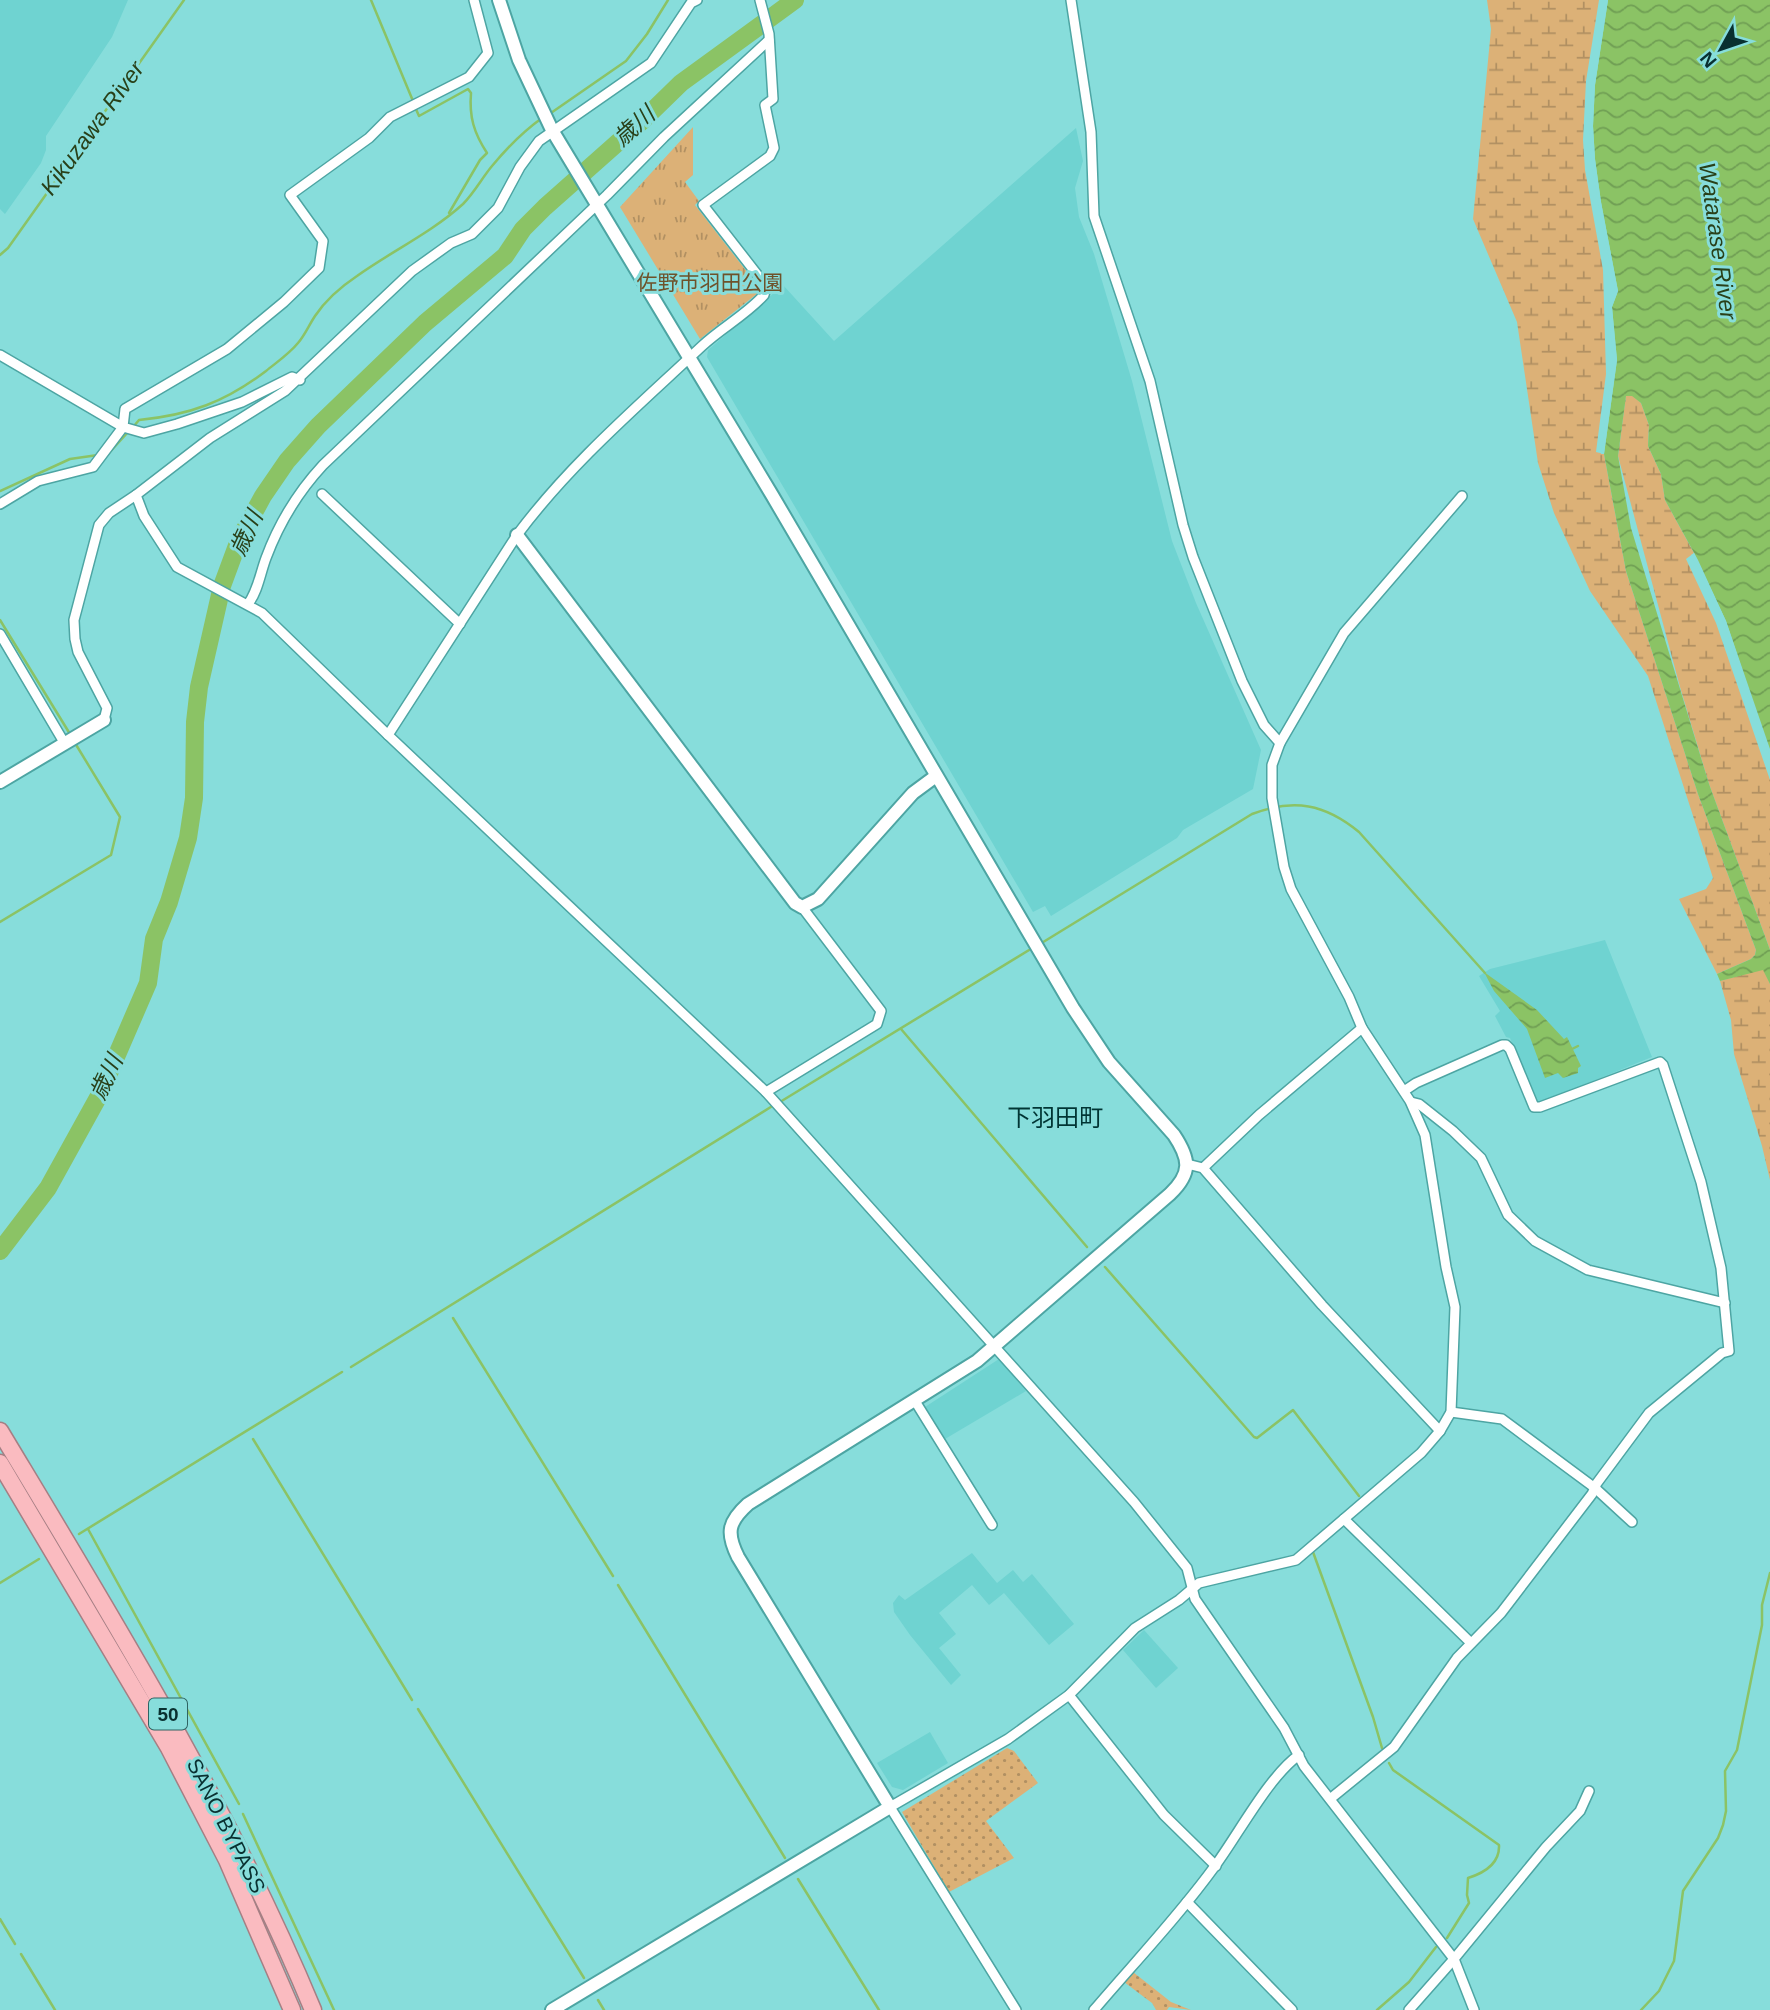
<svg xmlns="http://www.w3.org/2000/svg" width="1770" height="2010" font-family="Arial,'Noto Sans JP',sans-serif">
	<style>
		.built { fill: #6fd3d1 }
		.grass { fill: url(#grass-dots) }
		.wetland { fill: url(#wetland-marsh) }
		.park { fill: url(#park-tufts) }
		.water { fill: url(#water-waves) }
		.pier { fill: #87dddb }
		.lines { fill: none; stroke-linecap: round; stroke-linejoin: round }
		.stream { stroke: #8bc365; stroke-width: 2.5 }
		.river { stroke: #8bc365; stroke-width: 18 }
		.minor-casing { stroke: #4da5a3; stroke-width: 12 }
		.tertiary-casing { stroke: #4da5a3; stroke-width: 16 }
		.trunk-casing { stroke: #a57f84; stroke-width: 19 }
		.minor { stroke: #fff; stroke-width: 9 }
		.tertiary { stroke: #fff; stroke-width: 12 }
		.trunk { stroke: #fabbc0; stroke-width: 16 }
		.labels { text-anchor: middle; stroke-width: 6; stroke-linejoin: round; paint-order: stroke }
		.shield { fill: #87dddb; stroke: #2f6463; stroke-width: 2 }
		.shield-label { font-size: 19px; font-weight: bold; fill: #093030 }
		.park-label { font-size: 21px; fill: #6e522a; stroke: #87dddb }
		.street-label { font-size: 21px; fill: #093030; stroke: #87dddb }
		.water-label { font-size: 23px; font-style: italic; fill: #294019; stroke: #87dddb }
		.quarter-label { font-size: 24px; fill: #013534; stroke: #87dddb }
	</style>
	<defs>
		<pattern id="grass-dots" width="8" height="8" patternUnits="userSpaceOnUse" patternTransform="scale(1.75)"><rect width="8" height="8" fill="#dcb177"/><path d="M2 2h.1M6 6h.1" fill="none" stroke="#b19062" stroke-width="1.8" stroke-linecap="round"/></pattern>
		<pattern id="wetland-marsh" width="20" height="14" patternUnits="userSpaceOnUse" patternTransform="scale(1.75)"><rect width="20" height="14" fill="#dcb177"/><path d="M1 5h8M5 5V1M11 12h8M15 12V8" fill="none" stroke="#b19062"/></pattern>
		<pattern id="park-tufts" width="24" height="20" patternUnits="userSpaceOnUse" patternTransform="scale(1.75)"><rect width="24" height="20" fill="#dcb177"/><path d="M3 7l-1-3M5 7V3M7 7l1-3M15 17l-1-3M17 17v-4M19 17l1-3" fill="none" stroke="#b19062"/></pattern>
		<pattern id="water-waves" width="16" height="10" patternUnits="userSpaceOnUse" patternTransform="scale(1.75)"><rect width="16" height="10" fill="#8bc365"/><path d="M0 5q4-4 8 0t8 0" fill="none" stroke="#709f54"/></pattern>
	</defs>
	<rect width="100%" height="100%" fill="#87dddb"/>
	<g class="built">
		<path d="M0,0H128L112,37L46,136V150L41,163L5,214L0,209Z"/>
		<path d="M1076,128L1083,161L1075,188L1079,217L1094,254L1132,381L1172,541L1196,603L1261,750L1253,789L1183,830L1177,838L1051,916L1045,906L1033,912L707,357L708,350L783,285L834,341Z"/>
		<path d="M1605,940L1652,1057L1541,1102L1536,1100L1510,1038L1506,1037L1495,1016L1500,1011L1479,976L1490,969Z"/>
		<path d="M999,1359L1026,1391L945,1439L925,1407Z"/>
		<path d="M972,1553L997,1583L1013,1570L1023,1582L1032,1574L1074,1624L1049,1645L1004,1593L989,1605L972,1585L939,1613L956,1634L939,1648L961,1675L951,1685L910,1635L894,1612L893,1603L899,1595L905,1600Z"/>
		<path d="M1144,1630L1178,1668L1156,1688L1123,1650Z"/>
		<path d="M930,1732L948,1763L903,1790L892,1787L877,1763Z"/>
	</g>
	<g class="grass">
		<path d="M1007,1748L1014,1751L1038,1783L986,1821L1014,1858L949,1892L902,1812Z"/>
		<path d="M1133,1972L1171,2002L1191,2010L1169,2007L1167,2010H1156L1152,2003L1124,1982Z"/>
	</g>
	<g class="wetland">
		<path d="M1487,0H1599L1586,81L1583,140L1585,170L1603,270L1606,374L1596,452L1604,454L1626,571L1698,794L1756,950L1755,955L1751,959L1717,974L1679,899L1706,889L1713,878L1648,676L1590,591L1554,513L1538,463L1517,322L1473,219L1491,29Z"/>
		<path d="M1626,395L1633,396L1641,403L1649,425L1648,446L1661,474L1665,500L1694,553L1686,559L1716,623L1770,780V950L1709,784L1680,687L1618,456Z"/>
		<path d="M1759,970H1764L1770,984V1180L1762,1146L1734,1054L1731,1020L1720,981Z"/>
	</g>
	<path class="park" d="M693,127V175L685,182L699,201L695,205L758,286V293L700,339L620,207Z"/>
	<g class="water">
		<path d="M1608,0H1770V749L1726,621L1698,560L1665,500L1661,474L1648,446L1649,425L1641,403L1632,396H1626L1618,456L1631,528L1709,784L1770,950V984L1763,970L1720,981L1717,974L1751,959L1755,955L1756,950L1698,794L1626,571L1604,454L1617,360L1612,307L1618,291L1601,202L1595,159L1593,126L1595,85Z"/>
		<path d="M1484,972L1537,1010L1564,1039L1567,1037L1581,1066L1578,1068V1073L1563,1078L1558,1073L1545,1078L1527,1029L1494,991Z"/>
	</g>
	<g class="pier">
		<path d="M1604,0H1608L1595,85L1593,126L1595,159L1601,202L1618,291L1612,307L1617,360L1604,454H1601L1613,360L1608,307L1615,290L1598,203L1591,159L1589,126L1592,84Z"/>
		<path d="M1694,553L1726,621L1770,753L1767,751L1723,622L1691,555Z"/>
	</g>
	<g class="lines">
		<g class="stream">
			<path d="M371,0L413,101"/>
			<path d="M415,107L419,116L468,89L471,93C469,117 474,133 487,153L480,160L449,213"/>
			<path d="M548,115L626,61L647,34L668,0"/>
			<path d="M0,255L8,248L184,0"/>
			<path d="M134,426L139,420C190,415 225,402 266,371C277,362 289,354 298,343C305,335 309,325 315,316C325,301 342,286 357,276C392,251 431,233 463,204C474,193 482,178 492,166C506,149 524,131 542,118"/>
			<path d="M108,454L129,431"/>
			<path d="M0,491L70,459L98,455"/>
			<path d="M0,620L70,734"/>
			<path d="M0,922L111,855L120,817L75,743"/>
			<path d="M1040,944L1252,814C1294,798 1325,804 1359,832L1485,973"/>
			<path d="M901,1029L1087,1247"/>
			<path d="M1570,1050L1578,1046"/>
			<path d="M780,1102L1034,947"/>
			<path d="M1105,1267L1254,1437L1257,1438L1293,1410L1359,1496"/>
			<path d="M453,1318L613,1576"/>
			<path d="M351,1367L774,1105"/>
			<path d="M253,1439L412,1700"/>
			<path d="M88,1529L239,1804"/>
			<path d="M79,1534L342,1372"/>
			<path d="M1313,1552L1373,1717L1382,1748"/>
			<path d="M0,1583L39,1559"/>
			<path d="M618,1585L785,1858"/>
			<path d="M418,1709L584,1978"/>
			<path d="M1389,1763L1393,1770L1499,1845C1500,1864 1484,1873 1468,1878L1467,1895L1469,1903L1447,1938"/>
			<path d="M243,1814L334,2010"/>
			<path d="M798,1879L879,2010"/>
			<path d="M0,1919L15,1944"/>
			<path d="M21,1954L55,2010"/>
			<path d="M598,2000L604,2010"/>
			<path d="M1377,2010L1409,1982L1436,1947"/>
			<path d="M1641,2010L1659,1991L1674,1961L1683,1891L1718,1838L1723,1825L1726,1811L1725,1771L1737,1750L1762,1625V1605L1770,1573"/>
		</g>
		<path class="river" d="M0,1251L48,1188L100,1094L148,983L154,939L169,902L188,838L194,798L195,722L199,687L222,586L239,540L263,496L287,461L318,426L425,323L505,256L523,229L545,207L642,121L681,83L795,0"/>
		<defs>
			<g id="minor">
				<path d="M760,0L769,34L773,99L765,105L774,148L770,156L703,205L763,282L765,291L764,295C746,315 721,328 702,346C637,407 570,464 517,535L388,735L766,1092L1134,1502L1187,1568L1195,1599L1284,1728L1304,1766L1454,1959L1474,2010"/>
				<path d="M1071,0L1091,132L1094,216L1150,381L1183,525L1193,557L1242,681L1264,725L1280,743"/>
				<path d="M0,355L123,427L93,467L38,481L0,504"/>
				<path d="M300,380L292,377L242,402L177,424L144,433L123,427L125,409L227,349L284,302L319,268L323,241L290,195L369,138L390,117L469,77L488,53L474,0"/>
				<path d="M322,494L460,624"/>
				<path d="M248,604C258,591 260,574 266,558C279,523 298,492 323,465L607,195L664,137L769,40"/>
				<path d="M0,634L65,744"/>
				<path d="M104,720L107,708L78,652L75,639L74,620L99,525L109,513L136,495"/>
				<path d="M388,735L262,613L177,567L144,516L136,495L210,438L285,391L412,271L451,243L472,234L498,208L520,167L539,141L651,63L691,3L697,0"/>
				<path d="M766,1092L877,1024L881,1011L802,907"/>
				<path d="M1411,1102L1419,1104L1453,1131L1481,1158L1508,1215L1535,1241L1588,1270L1725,1303"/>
				<path d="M1187,1164L1203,1168L1322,1305L1440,1431"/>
				<path d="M1203,1168L1259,1115L1362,1028"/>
				<path d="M915,1401L992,1525"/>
				<path d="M1451,1412L1502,1419L1595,1488L1632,1522"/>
				<path d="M1344,1519L1471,1643"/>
				<path d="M1069,1695L1164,1815L1216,1866"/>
				<path d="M1330,1799L1394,1747L1457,1658L1501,1613L1592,1494L1597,1483L1649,1413L1722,1353L1729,1351L1721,1268L1701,1182L1663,1065L1660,1062L1540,1107H1534L1510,1049L1506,1045H1502L1416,1083L1404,1091"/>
				<path d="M1187,1902L1292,2010"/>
				<path d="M1016,2010L890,1807L1008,1739L1069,1695L1135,1628L1179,1600L1199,1583L1296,1560L1421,1453L1440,1431L1451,1412L1455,1307L1446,1267L1425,1135L1410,1101L1362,1028L1349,997L1291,889L1284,867L1272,798V765L1280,743L1344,633L1462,496"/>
				<path d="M1094,2010C1134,1963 1178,1917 1215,1866C1238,1835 1269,1776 1299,1755"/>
				<path d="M1409,2010L1454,1959L1546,1847L1580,1811L1589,1791"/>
			</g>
			<g id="tertiary">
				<path d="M499,0L519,60L552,130L772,495L1073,1008L1109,1062L1174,1135C1190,1159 1192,1173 1170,1194L977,1361L748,1504C728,1522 726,1533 738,1557L890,1807L552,2010"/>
				<path d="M517,535L795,903L802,907L818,899L913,793L936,776"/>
				<path d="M0,782L104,720"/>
			</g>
			<g id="trunk">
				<path d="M0,1431C113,1619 229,1807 313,2010"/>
				<path d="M0,1463L169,1748L227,1860L292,2010"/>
			</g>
		</defs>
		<use href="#minor" class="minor-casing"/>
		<use href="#tertiary" class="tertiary-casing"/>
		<use href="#trunk" class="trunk-casing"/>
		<use href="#minor" class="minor"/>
		<use href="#tertiary" class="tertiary"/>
		<use href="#trunk" class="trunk"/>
	</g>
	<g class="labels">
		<rect class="shield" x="149" y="1698.5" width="38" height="31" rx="5"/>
		<g class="shield-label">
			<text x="168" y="1721">50</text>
		</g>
		<g class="park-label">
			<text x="710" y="290">佐野市羽田公園</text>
		</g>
		<g class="street-label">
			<text transform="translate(226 1826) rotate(63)" y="7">SANO BYPASS</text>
		</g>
		<g class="water-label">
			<text transform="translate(634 126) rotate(-42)" y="8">歳川</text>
			<text transform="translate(92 128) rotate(-54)" y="8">Kikuzawa River</text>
			<text transform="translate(1718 241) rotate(82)" y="8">Watarase River</text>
			<text transform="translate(246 533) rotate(-65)" y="8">歳川</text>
			<text transform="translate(106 1077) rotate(-65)" y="8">歳川</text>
		</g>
		<g class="quarter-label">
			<text x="1055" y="1126">下羽田町</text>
		</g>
	</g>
	<g transform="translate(1721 49) rotate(230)" stroke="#87dddb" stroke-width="5" paint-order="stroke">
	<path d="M0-5L12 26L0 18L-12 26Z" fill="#093030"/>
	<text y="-10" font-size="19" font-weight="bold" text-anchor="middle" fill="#093030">N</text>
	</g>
</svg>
